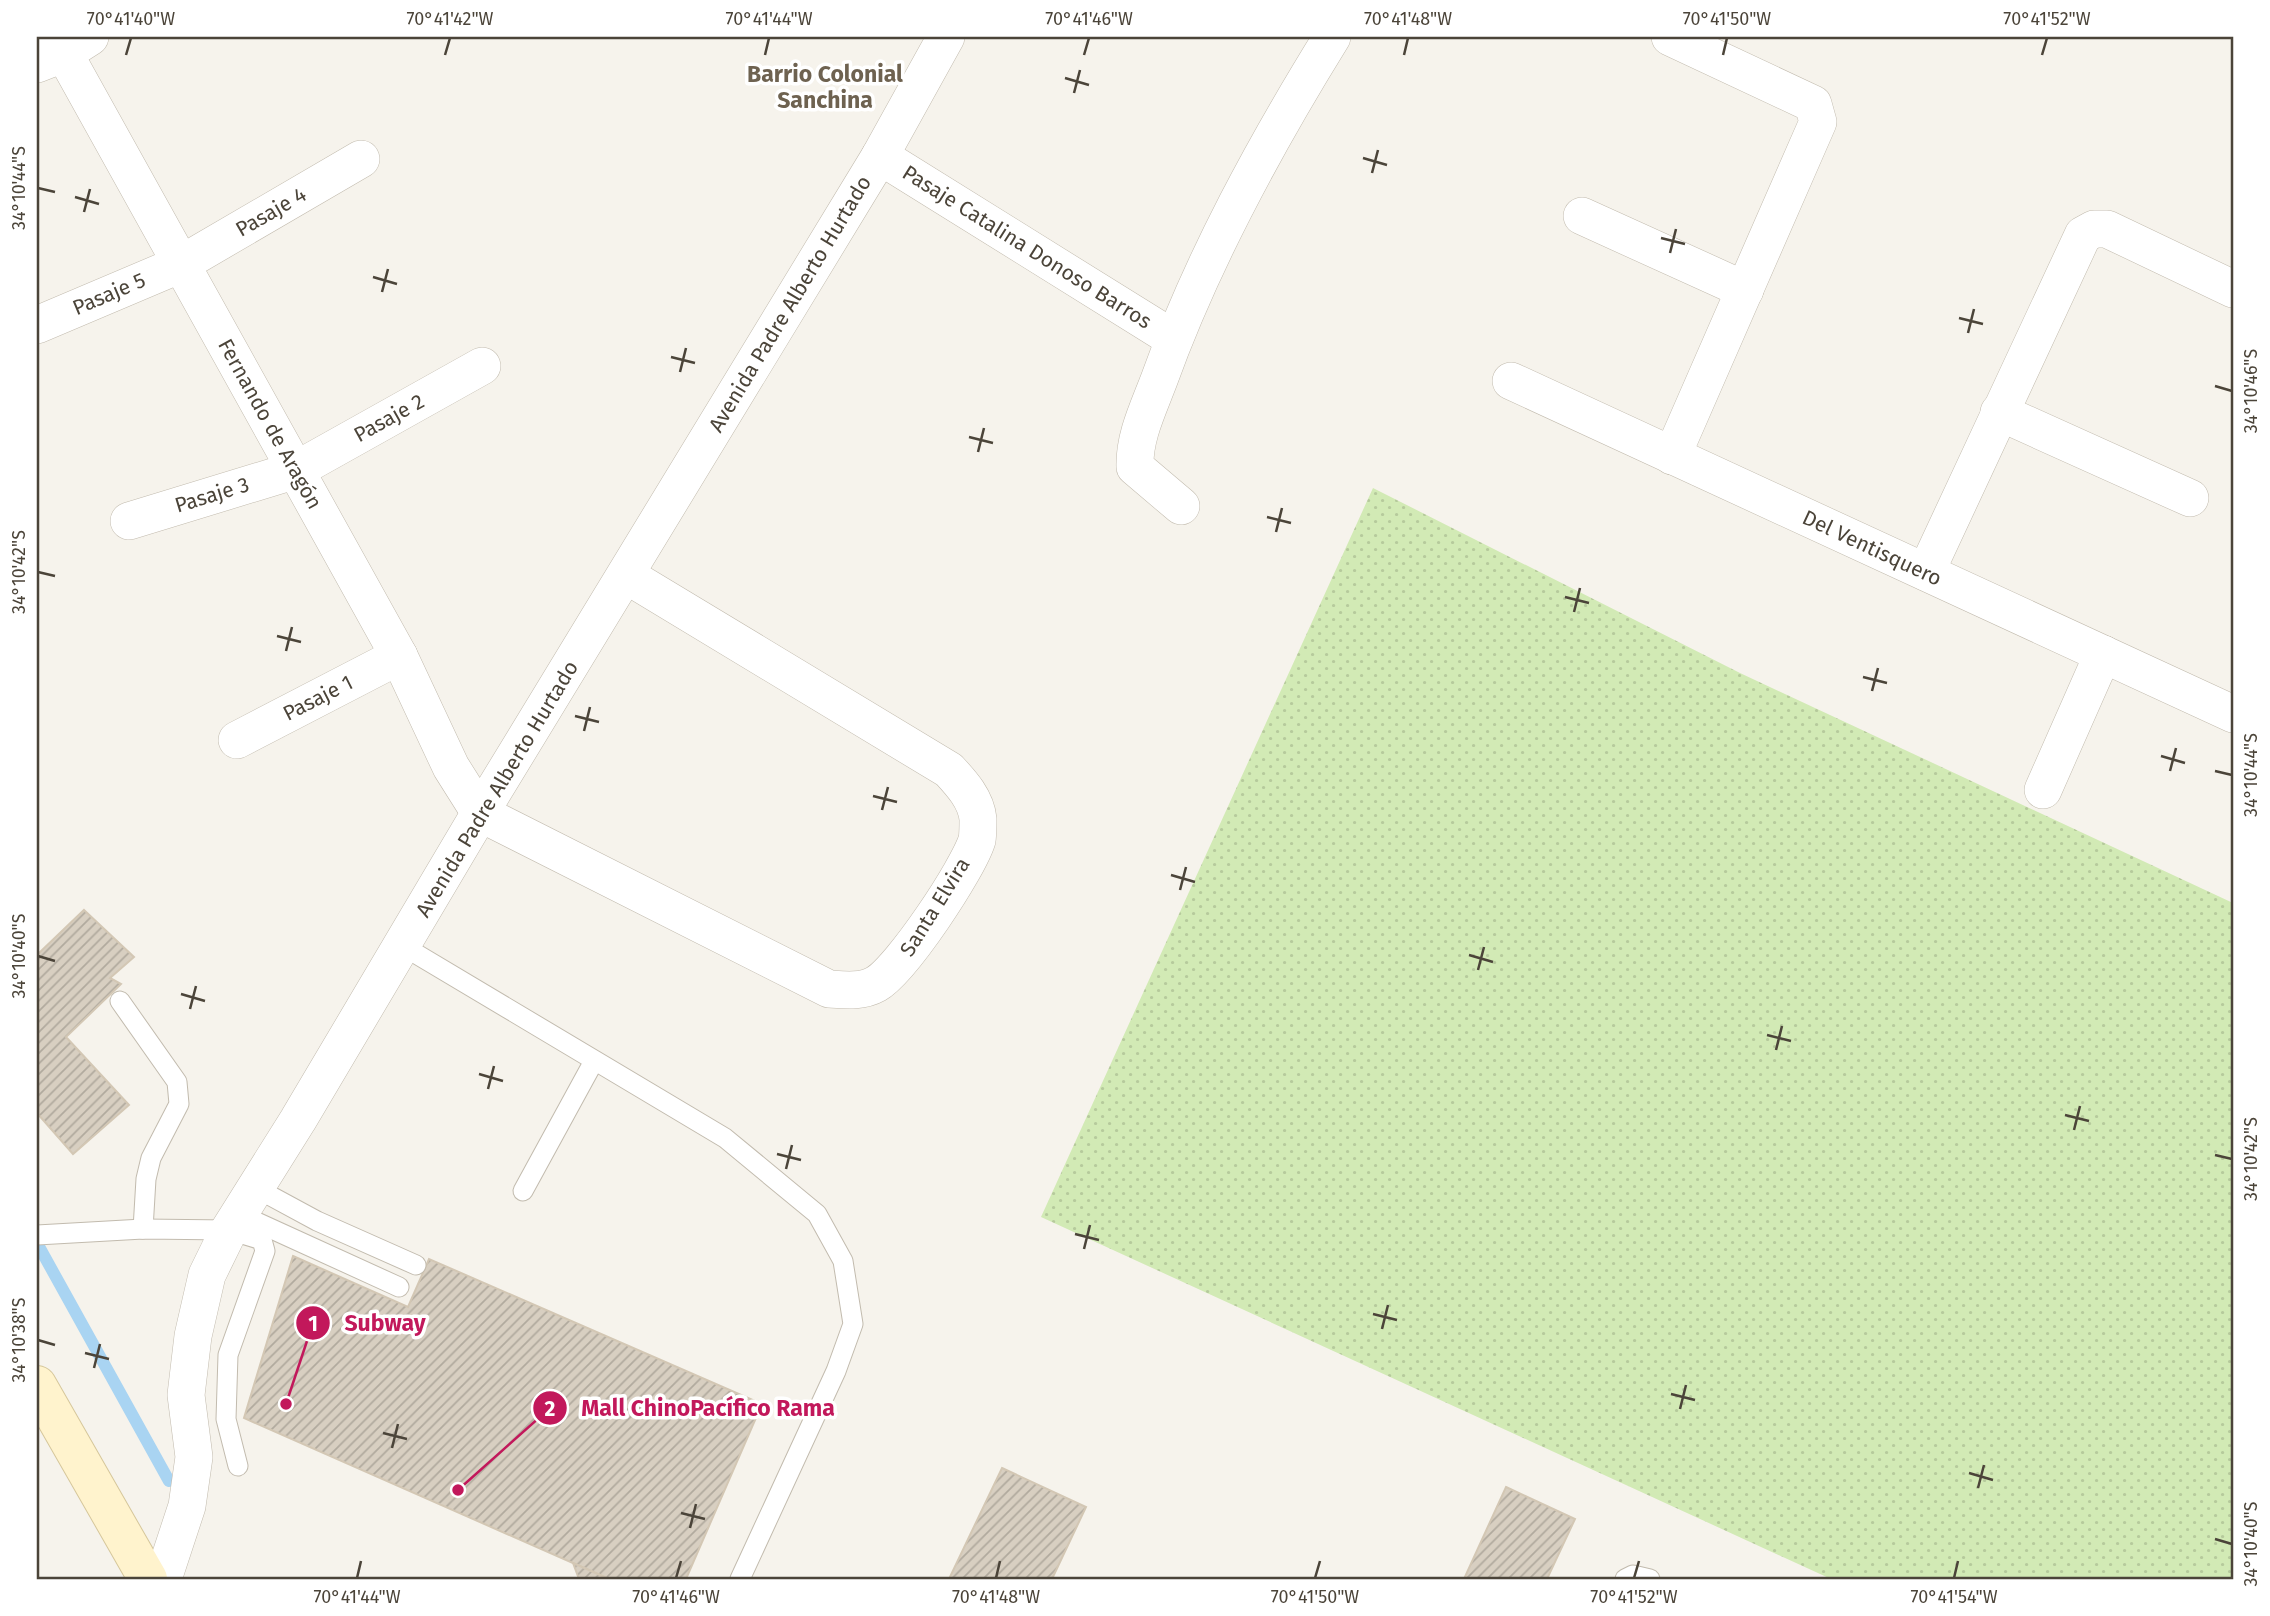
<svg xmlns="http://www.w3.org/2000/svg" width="2270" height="1616" font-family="'Fira Sans',sans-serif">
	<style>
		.grass { fill: url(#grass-dots) }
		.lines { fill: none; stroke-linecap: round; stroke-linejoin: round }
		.stream { stroke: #a9d4f2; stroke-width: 12 }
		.building { fill: url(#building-hatch); stroke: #d3c7b4; stroke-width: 2 }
		.service-casing { stroke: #c2bbae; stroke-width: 21 }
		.minor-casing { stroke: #c2bbae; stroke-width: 38 }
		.secondary-casing { stroke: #d6c79b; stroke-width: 40 }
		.service { stroke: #fff; stroke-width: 19 }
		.minor { stroke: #fff; stroke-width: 37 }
		.secondary { stroke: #fff3cd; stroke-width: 38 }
		.ticks { fill: none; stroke: #4b4439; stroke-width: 2.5 }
		.labels { text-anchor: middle; stroke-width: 7; stroke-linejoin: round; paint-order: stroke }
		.street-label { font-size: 21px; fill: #4b4439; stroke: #fff }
		.neighbourhood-label { font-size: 23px; font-weight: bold; fill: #6e6250; stroke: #fff }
		.leader { fill: none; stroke: #c2185b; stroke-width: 2.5 }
		.callout-dot { fill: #c2185b; stroke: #fff; stroke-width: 2.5 }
		.mark-label { font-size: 21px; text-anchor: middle; font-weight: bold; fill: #fff }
		.callout-label { font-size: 23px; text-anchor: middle; font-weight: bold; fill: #c2185b; stroke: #fff; stroke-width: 7; stroke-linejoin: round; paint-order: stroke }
		.neatline { fill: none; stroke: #4b4439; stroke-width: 2.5 }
		.ticks-label { font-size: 18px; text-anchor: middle; fill: #4b4439 }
	</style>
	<defs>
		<pattern id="grass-dots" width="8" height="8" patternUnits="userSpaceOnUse" patternTransform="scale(1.75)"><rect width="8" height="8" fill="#d2eab5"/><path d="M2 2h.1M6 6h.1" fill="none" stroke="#b6ca9c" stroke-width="1.8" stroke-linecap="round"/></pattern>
		<pattern id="building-hatch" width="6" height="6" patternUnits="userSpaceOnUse" patternTransform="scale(1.75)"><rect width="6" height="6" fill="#d8cfc1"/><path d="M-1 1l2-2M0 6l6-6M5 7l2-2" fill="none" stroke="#b1aa9e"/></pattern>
	</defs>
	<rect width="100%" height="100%" fill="#f6f3ec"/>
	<path class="grass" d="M1373,488L1740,673L2233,903V1579H1831L1041,1217Z"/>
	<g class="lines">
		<path class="stream" d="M37,1243L169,1481"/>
	</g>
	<g class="building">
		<path d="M84,910L134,957L110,978L121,984L66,1037L129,1105L73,1154L37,1113V955Z"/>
		<path d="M293,1256L408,1307L429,1259L762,1404L686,1579H609L244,1418Z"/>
		<path d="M1002,1468L1086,1507L1052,1579H949Z"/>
		<path d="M1506,1487L1575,1519L1547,1579H1464Z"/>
		<path d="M573,1563L609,1579H579Z"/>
	</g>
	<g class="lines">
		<defs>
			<g id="service">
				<path d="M403,946L725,1138L817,1214L843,1261L853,1324L836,1371L740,1579"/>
				<path d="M120,1001L177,1082L179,1104L151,1158L146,1179L143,1229"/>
				<path d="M256,1188L317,1221L416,1265"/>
				<path d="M523,1191L594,1061"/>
				<path d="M239,1214L399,1287"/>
				<path d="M37,1235L143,1229L229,1230L262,1240L265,1251L228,1355L226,1419L238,1466"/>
				<path d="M1625,1579L1633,1575L1650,1579"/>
			</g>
			<g id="minor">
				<path d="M55,37L399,656L451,767L480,813L829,989C845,990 862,992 876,984C902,969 968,869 977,840C978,835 978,825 978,819C976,799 961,783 949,770L626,575"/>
				<path d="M1670,37L1813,104L1818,122L1672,456"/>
				<path d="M37,64L65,53L90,37"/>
				<path d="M880,156L1174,339"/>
				<path d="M1582,216L1745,290"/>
				<path d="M37,325L181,264L361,159"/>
				<path d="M1511,381L2233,714"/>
				<path d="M1999,412L2190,498"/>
				<path d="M1181,506L1135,467C1134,437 1148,409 1159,380C1202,260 1265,145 1332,37"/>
				<path d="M129,521L296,470L482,366"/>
				<path d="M1926,572L2083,235L2094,229H2107L2233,289"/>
				<path d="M237,740L399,656"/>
				<path d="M2043,790L2103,654"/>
				<path d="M163,1579L187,1506L194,1457L186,1395L193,1336L207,1275L229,1230L298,1120L480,813L880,156L946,37"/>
			</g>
			<path id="secondary" d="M37,1385L148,1579"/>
		</defs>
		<use href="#service" class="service-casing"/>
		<use href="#minor" class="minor-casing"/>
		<use href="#secondary" class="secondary-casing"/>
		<use href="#service" class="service"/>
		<use href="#minor" class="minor"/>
		<use href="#secondary" class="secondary"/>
	</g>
	<path class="ticks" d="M126,55L131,38M445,55L450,38M765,55L769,38M1084,55L1089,38M1404,55L1408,38M1723,55L1727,38M2042,55L2047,38M1065,78L1089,85M1074,93L1080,70M1363,158L1387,165M1372,173L1378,150M38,188L55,192M75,197L99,204M84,212L90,189M1661,238L1685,244M1670,253L1676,229M373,277L397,284M382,292L388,269M1959,318L1983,324M1968,333L1974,309M671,357L695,363M680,372L686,348M2215,386L2232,391M969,437L993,443M978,452L984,428M1267,517L1291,523M1276,532L1282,508M38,572L55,576M1565,597L1589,603M1574,612L1580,588M277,636L301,642M286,651L292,627M1863,677L1887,683M1872,691L1878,668M575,716L599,722M584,731L590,707M2161,756L2185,763M2170,771L2176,748M2215,771L2232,775M873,796L897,802M882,810L888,787M1171,875L1195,882M1180,890L1186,867M1469,955L1493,962M38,956L55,961M1478,970L1484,947M181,994L205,1001M190,1009L196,986M1767,1035L1791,1041M1776,1050L1782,1026M479,1074L503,1081M488,1089L494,1066M2065,1115L2089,1121M2074,1130L2080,1106M777,1154L801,1160M2215,1155L2232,1159M786,1169L792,1145M1075,1234L1099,1240M1084,1249L1090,1225M1373,1314L1397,1320M1382,1329L1388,1305M38,1340L55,1345M85,1353L109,1359M94,1368L100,1344M1671,1394L1695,1400M1680,1409L1686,1385M383,1433L407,1439M392,1448L398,1424M1969,1473L1993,1480M1978,1488L1984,1465M681,1513L705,1519M690,1528L696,1504M2215,1539L2232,1544M357,1578L361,1561M676,1578L681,1561M996,1578L1000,1561M1315,1578L1320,1561M1634,1578L1639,1561M1954,1578L1958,1561"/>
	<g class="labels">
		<g class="street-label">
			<text transform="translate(271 212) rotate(-30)" y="7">Pasaje 4</text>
			<text transform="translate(1027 247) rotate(32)" y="7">Pasaje Catalina Donoso Barros</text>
			<text transform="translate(109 294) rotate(-23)" y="7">Pasaje 5</text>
			<text transform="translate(790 304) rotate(-59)" y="7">Avenida Padre Alberto Hurtado</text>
			<text transform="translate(389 418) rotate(-29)" y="7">Pasaje 2</text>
			<text transform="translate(270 424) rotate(61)" y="7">Fernando de Aragón</text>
			<text transform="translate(212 495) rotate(-17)" y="7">Pasaje 3</text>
			<text transform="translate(1872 548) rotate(25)" y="7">Del Ventisquero</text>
			<text transform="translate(318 698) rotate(-27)" y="7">Pasaje 1</text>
			<text transform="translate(497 789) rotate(-59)" y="7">Avenida Padre Alberto Hurtado</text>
			<text transform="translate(935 907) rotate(-58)" y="7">Santa Elvira</text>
		</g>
		<g class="neighbourhood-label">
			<text x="825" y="82">Barrio Colonial<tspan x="825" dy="26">Sanchina</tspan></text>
		</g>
	</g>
	<path class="leader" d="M286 1404L313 1323M458 1490L550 1408"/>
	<g class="callout-dot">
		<circle cx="286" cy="1404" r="7"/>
		<circle cx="458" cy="1490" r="7"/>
		<circle cx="313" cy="1323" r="18"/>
		<circle cx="550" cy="1408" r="18"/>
	</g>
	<g class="mark-label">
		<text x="313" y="1331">1</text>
		<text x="550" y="1416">2</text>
	</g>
	<g class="callout-label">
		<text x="385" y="1331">Subway</text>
		<text x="708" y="1416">Mall ChinoPacífico Rama</text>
	</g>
	<rect width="2270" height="1616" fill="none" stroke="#ffffff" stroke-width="77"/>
	<rect x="38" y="38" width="2194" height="1540" class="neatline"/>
	<g class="ticks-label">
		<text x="131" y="25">70°41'40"W</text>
		<text x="450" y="25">70°41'42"W</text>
		<text x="769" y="25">70°41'44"W</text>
		<text x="1089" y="25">70°41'46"W</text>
		<text x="1408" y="25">70°41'48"W</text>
		<text x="1727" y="25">70°41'50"W</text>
		<text x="2047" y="25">70°41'52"W</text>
		<text transform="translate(19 188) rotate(-90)" y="6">34°10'44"S</text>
		<text transform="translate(2251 391) rotate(-90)" y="6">34°10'46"S</text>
		<text transform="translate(19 572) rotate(-90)" y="6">34°10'42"S</text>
		<text transform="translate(2251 775) rotate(-90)" y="6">34°10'44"S</text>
		<text transform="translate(19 956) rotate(-90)" y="6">34°10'40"S</text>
		<text transform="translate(2251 1159) rotate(-90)" y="6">34°10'42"S</text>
		<text transform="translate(19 1340) rotate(-90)" y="6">34°10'38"S</text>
		<text transform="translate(2251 1544) rotate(-90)" y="6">34°10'40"S</text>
		<text x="357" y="1603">70°41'44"W</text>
		<text x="676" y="1603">70°41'46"W</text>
		<text x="996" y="1603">70°41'48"W</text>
		<text x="1315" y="1603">70°41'50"W</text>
		<text x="1634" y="1603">70°41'52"W</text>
		<text x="1954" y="1603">70°41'54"W</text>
	</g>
</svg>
